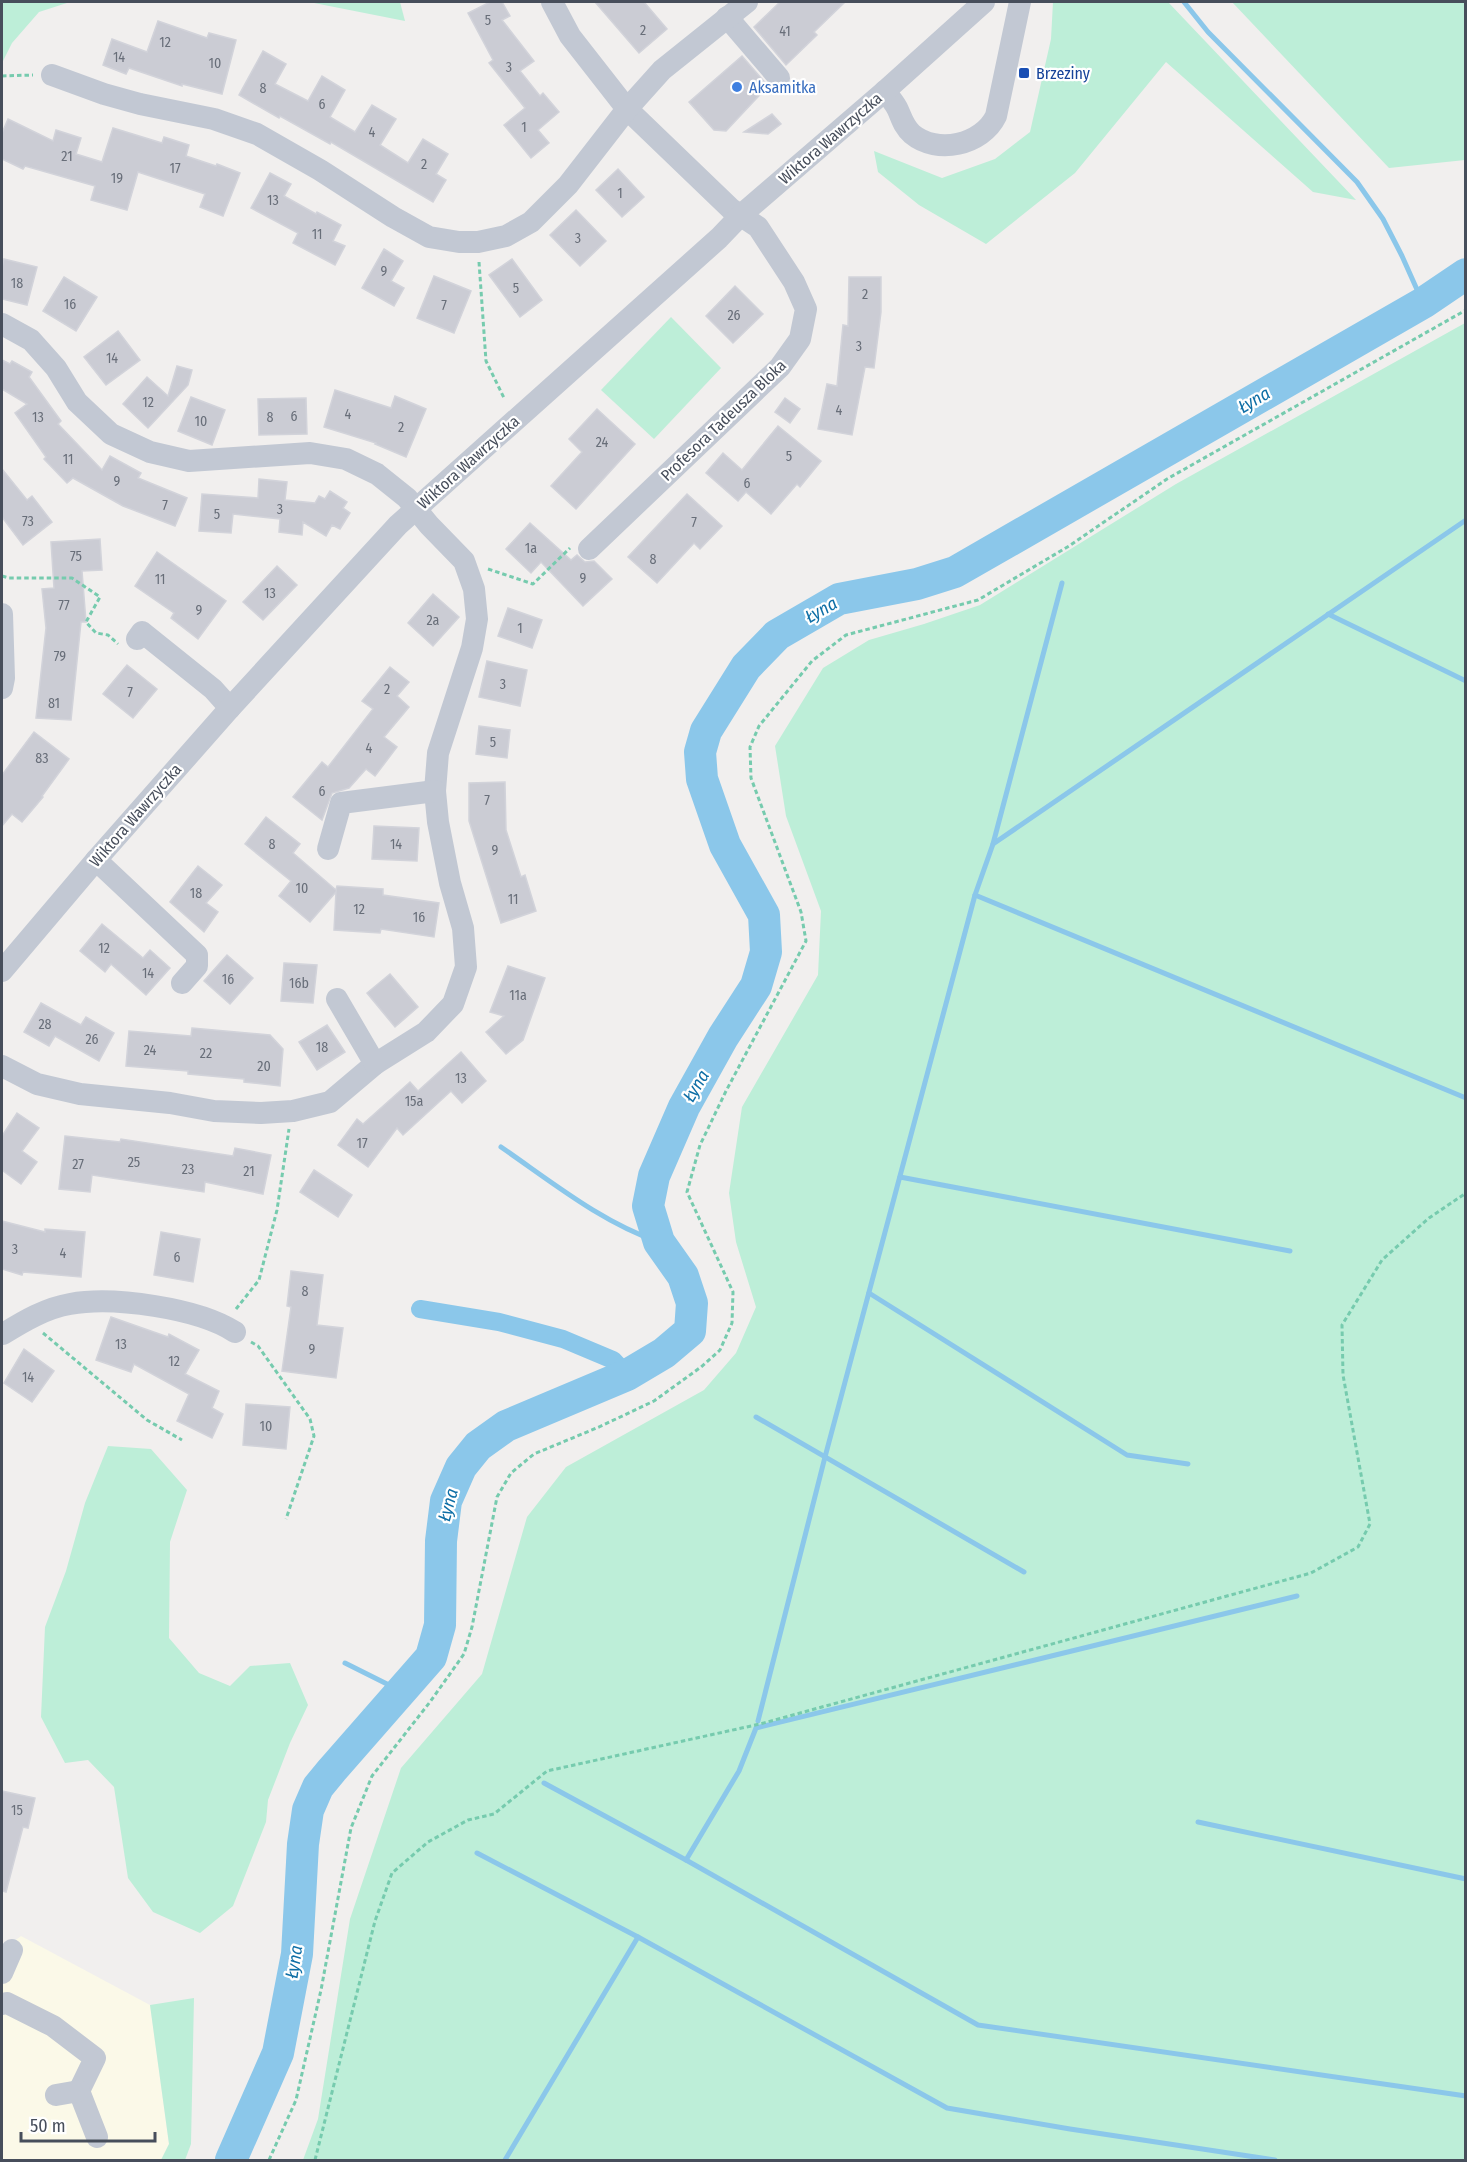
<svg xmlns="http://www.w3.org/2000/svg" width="1467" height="2162" font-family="'Fira Sans Condensed',sans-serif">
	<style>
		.commercial { fill: #fbf9e8 }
		.green { fill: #bdeed8 }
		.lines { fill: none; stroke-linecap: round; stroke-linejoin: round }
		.stream { stroke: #8bc7ea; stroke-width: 5 }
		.canal { stroke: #8bc7ea; stroke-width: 18 }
		.river { stroke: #8bc7ea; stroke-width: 32 }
		.building { fill: #cbccd4; stroke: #d2d3da; stroke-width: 1.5 }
		.path { stroke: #76cbae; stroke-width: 3; stroke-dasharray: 4.5 3; stroke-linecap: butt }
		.minor { stroke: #c2c8d3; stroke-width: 22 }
		.transit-dot { fill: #1a4fb4; stroke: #fff; stroke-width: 2 }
		.shop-dot { fill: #3f7fe0; stroke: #fff; stroke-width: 2 }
		.labels { text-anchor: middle; stroke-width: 4.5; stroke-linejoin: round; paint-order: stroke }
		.number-label { font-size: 14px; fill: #686e79 }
		.transit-label { font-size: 16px; fill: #164399; stroke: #fff; text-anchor: start }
		.shop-label { font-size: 16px; fill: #366cbe; stroke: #fff; text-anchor: start }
		.street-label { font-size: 16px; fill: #474e5b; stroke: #fff }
		.water-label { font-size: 18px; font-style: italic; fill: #0f6fa6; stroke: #fff }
	</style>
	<rect width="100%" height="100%" fill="#f1efee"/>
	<path class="commercial" d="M21,1936L150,2005L169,2144L161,2160H2V1950Z"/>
	<g class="green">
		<path d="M2,2H70L39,12L12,43L2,63Z"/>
		<path d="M309,2H400L405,21Z"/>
		<path d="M1053,2H1168L1356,200L1313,192L1166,62L1075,173L986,244L919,205L878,172L874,151L942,178L995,159L1030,132L1051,39Z"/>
		<path d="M1232,2H1465V160L1389,168Z"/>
		<path d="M671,317L721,368L654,439L601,390Z"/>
		<path d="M1465,323V2160H303L318,2119L350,1919L401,1768L482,1674L527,1517L566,1467L704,1390L736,1353L756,1307L736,1242L729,1193L742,1107L818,975L821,911L786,816L775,746L823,668L869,640L924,624L980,605L1176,484Z"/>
		<path d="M108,1446L151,1449L187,1490L170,1542L169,1638L199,1673L230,1686L250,1666L290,1663L308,1705L290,1743L268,1800L266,1822L233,1906L200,1933L153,1912L128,1878L114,1787L88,1760L65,1763L41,1717L45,1627L66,1571L85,1503Z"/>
		<path d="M194,1998L191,2144L185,2160H161L169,2144L150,2005Z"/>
	</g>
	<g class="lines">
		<g class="stream">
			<path d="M1184,2L1208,32L1357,182L1383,219L1402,256L1423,303"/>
			<path d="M1328,614L1466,681"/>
			<path d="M993,844L1062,583"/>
			<path d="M975,895L1466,1098"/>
			<path d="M501,1147C552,1182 601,1222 659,1242"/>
			<path d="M900,1177L1290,1251"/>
			<path d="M869,1293L1127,1455L1188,1464"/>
			<path d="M756,1417L1024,1572"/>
			<path d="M345,1663L401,1691"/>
			<path d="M758,1721L825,1457L975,895L993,844L1466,520"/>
			<path d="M544,1783L686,1860L978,2025L1466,2096"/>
			<path d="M1198,1822L1466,1879"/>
			<path d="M477,1853L638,1937"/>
			<path d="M686,1860L739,1771L756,1728L1297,1596"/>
			<path d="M505,2160L638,1937L947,2108L1070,2129L1275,2160"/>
		</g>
		<path class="canal" d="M420,1309L499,1322L563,1339L613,1360L627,1375"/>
		<path class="river" d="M231,2160L278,2053L297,1954L303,1844L308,1810L318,1787L332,1770L431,1657L440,1625L441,1541L446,1501L461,1467L478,1446L506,1426L627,1375L664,1353L690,1331L692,1303L683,1276L659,1242L648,1206L654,1176L684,1107L723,1037L756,986L766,952L764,915L725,845L702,779L700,752L706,731L746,667L777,635L839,599L917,584L955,572L1423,303L1466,274"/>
	</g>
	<g class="building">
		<path d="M490,2H502L510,16L502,20L534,61L520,71L540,96L543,93L559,112L538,130L549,143L531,158L504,125L525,108L489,63L493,60L468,13Z"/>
		<path d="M595,2H644L667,29L639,53Z"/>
		<path d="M780,2H845L814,32L817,35L786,65L754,27Z"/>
		<path d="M158,21L207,38L209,33L236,40L222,94L182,84V86L129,68L126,74L103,65L112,39L147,52Z"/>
		<path d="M263,51L286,64L275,84L308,101L322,76L345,90L330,117L355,132L372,105L396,119L380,145L408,163L423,139L448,154L436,174L446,180L433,202L331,142L330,144L280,116L279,118L239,95Z"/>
		<path d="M742,56L768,86L726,131L714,130L689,102Z"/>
		<path d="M772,114L781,124L768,134L744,132Z"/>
		<path d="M8,119L53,141L56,130L81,138L76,154L102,162L113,128L162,143L164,137L189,145L186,156L216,166L217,164L240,173L223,216L200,207L205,194L138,172L127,210L91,200L95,186L25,166L23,169L2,159V133Z"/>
		<path d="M618,169L644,197L622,217L596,190Z"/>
		<path d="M270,173L291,184L284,196L316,214L317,212L341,225L333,241L345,246L335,265L293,243L298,233L251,208Z"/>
		<path d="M576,210L606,241L580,266L550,235Z"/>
		<path d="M384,249L403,261L391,281L404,288L394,306L362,288Z"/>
		<path d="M4,259L37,267L27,305L2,299V267Z"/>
		<path d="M512,259L542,300L520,317L489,275Z"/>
		<path d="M434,276L471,291L454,333L417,318Z"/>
		<path d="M64,277L97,297L76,331L43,311Z"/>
		<path d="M849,277H881V312L874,368L865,367L852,435L818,429L827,384L837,386L843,325L848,326Z"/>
		<path d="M735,286L763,314L733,343L706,316Z"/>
		<path d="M118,331L140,360L106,385L84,357Z"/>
		<path d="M2,360L10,364L12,361L32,372L29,377L61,421L58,424L102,470L110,456L141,473L138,478L187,498L175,526L123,506L73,478L67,483L44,459L46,457L15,413L27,404L2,389Z"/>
		<path d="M177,366L192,370L188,385L148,428L123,404L147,377L168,396Z"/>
		<path d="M335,390L391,408L395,396L426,409L406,457L375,444L376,443L324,427Z"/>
		<path d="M191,397L225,410L212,445L178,431Z"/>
		<path d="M306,398L307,434L259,435L258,399Z"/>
		<path d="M785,398L800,409L790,423L775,412Z"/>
		<path d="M597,409L635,444L576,509L551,486L582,452L569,439Z"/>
		<path d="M778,426L821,461L800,487L797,484L771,514L746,492L738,501L706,473L723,453L742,470Z"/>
		<path d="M2,469L27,500L32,496L52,522L23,545L2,517Z"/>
		<path d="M259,479L287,482L285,500L315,503L319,496L325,499L330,491L347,502L343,508L350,513L340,529L332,525L326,536L303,522L302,535L279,532L280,519L233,514L231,533L199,531L202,494L258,498Z"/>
		<path d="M687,494L722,526L700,549L694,543L657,583L628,557Z"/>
		<path d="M530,523L571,560L577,555L585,562L594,561L612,579L583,606L541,562L531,573L506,549Z"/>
		<path d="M100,539L102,570L82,571L86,622H81L71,720L36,718L46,628L42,589L54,588L51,542Z"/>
		<path d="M157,552L226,601L198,639L171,618L174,613L135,586Z"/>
		<path d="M277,566L297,585L263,620L243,602Z"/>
		<path d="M433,594L459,617L433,646L408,623Z"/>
		<path d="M508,608L542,620L532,648L498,636Z"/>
		<path d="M487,661L527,670L520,706L479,697Z"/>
		<path d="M127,665L157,689L133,718L103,694Z"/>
		<path d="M390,667L409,682L397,696L409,707L384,737L397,747L375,776L366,769L349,788L332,793L322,820L293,797L322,762L328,767L373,709L362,701Z"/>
		<path d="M479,726L510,730L507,758L476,754Z"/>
		<path d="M34,732L69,759L42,796L43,797L22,822L12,814L2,826V775Z"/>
		<path d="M505,782L506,830L521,877L525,875L536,911L501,923L469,821V783Z"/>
		<path d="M266,817L300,844L293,853L336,890L337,886L383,889V895L439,903L434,937L381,929L380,933L334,930L336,892L310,922L279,896L291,881L245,844Z"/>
		<path d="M374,826L419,828L417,861L372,859Z"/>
		<path d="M198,866L222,885L206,903L218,912L204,932L170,902Z"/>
		<path d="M102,924L143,958L150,950L170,968L146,995L111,964L105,972L80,951Z"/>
		<path d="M227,955L253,978L230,1004L204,981Z"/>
		<path d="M284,963L317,965L313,1003L281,1001Z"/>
		<path d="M508,966L545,978L523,1040L506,1054L486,1032L504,1016L490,1012Z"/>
		<path d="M390,974L418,1007L395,1027L367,993Z"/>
		<path d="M41,1003L81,1025L86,1017L114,1033L99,1061L55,1036L49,1046L24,1032Z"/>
		<path d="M327,1025L345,1052L317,1070L299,1042Z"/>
		<path d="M192,1028L270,1035L283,1049L280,1086L244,1082V1079L188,1074V1071L126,1066L129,1031L191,1036Z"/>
		<path d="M461,1052L486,1081L462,1103L451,1091L403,1135L397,1128L368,1167L338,1145L357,1119L363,1124L410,1082L418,1091Z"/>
		<path d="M17,1113L39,1128L22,1151L37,1162L21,1184L2,1170V1136Z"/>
		<path d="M65,1136L120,1142L121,1139L233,1156L235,1148L271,1155L263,1194L205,1182L204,1192L92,1175L90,1192L59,1189Z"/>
		<path d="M314,1170L352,1195L338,1217L300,1192Z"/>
		<path d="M2,1221L45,1232V1229L85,1232L81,1277L23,1272L22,1275L2,1269Z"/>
		<path d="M161,1232L200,1239L193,1282L154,1275Z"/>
		<path d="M291,1271L323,1275L317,1325L343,1328L336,1378L282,1371L291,1307L287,1306Z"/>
		<path d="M111,1317L168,1337L169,1334L199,1350L185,1374L219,1391L212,1408L223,1414L212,1438L177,1421L189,1394L134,1364L131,1372L96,1360Z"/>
		<path d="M24,1349L54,1371L32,1402L4,1383Z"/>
		<path d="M246,1404L290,1407L286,1449L243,1445Z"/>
		<path d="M2,1791L35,1798L28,1828L23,1827L6,1892L2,1891Z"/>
	</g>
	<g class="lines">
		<g class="path">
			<path d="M2,76L33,75"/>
			<path d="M479,262L486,361L504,398"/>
			<path d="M488,569L533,584L570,548"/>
			<path d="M2,576L9,578H72L100,597L86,622L96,633L108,635L118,644"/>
			<path d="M236,1309L259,1280L277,1210L289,1129"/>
			<path d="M43,1333L147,1420L182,1440"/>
			<path d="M251,1342L258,1346L310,1419L314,1436L286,1519"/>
			<path d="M269,2160L296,2100L321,1990L351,1828L372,1776L430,1702L464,1654L472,1627L497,1497L511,1473L534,1454L599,1427L654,1401L701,1367L720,1350L732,1323L733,1292L687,1192L700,1145L726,1091L806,941L801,912L751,778L750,747L759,726L812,661L846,635L978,600L1069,546L1167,479L1466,310"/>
			<path d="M315,2160L375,1921L392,1873L428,1842L468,1820L494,1814L547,1771L760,1724L1311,1573L1358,1547L1370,1524L1343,1375L1342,1325L1382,1260L1429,1218L1466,1193"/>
		</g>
		<g class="minor">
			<path d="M552,2L570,36L627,109L731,209L758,227L794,282L806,309L800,339L780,367L589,549"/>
			<path d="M727,17L779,78"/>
			<path d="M52,75L104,94L140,104L214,119L257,134L320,170L393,217L429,237L459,242H478L506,236L531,222L568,185L627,109L662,70L747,2"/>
			<path d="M885,91C889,97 895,103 898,110C902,119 904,127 912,134C937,155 982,145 996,116L1020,2"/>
			<path d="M2,324L31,340L56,368L77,402L111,434L150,452L189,461L310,453L346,459L377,474L407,498L429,525L464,561L474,589L477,619L472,648L438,753L435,791L438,822L450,883L463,928L466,967L453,1004L426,1032L375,1064L330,1102L293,1111L261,1113L214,1111L170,1103L80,1094L37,1084L2,1066"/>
			<path d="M2,614L4,678L2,688"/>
			<path d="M137,639L142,632L213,689L230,708"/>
			<path d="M328,849L341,803L435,791"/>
			<path d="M96,860L197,955V966L182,983"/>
			<path d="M2,971L96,860L230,708L398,525L719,238L741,215L885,91L984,2"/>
			<path d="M337,999L375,1064"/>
			<path d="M2,1333L3,1334C24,1321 46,1308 70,1304C113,1296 198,1308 235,1332"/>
			<path d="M2,1973L12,1950"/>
			<path d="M2,2004L7,2003L53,2026L95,2058L79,2091L97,2137"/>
			<path d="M56,2095L79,2091"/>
		</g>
	</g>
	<rect class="transit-dot" x="1018" y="67" width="12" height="12" rx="3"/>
	<circle class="shop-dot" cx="737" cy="87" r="6"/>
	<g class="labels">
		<g class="number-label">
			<text x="488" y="25">5</text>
			<text x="643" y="35">2</text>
			<text x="785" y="36">41</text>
			<text x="165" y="47">12</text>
			<text x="119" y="62">14</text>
			<text x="215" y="68">10</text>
			<text x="509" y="72">3</text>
			<text x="263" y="93">8</text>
			<text x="322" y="109">6</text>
			<text x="524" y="132">1</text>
			<text x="372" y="137">4</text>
			<text x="67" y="161">21</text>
			<text x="424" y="169">2</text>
			<text x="175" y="173">17</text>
			<text x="117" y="183">19</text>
			<text x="620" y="198">1</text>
			<text x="273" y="205">13</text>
			<text x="317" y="239">11</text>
			<text x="578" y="243">3</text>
			<text x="384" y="276">9</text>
			<text x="17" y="288">18</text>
			<text x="516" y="293">5</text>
			<text x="865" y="299">2</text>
			<text x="70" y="309">16</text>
			<text x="444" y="310">7</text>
			<text x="734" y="320">26</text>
			<text x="859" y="351">3</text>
			<text x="112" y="363">14</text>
			<text x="148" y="407">12</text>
			<text x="839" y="415">4</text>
			<text x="348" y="419">4</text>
			<text x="294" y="421">6</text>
			<text x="38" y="422">13</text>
			<text x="270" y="422">8</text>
			<text x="201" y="426">10</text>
			<text x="401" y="432">2</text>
			<text x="602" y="447">24</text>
			<text x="789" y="461">5</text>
			<text x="68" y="464">11</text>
			<text x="117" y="486">9</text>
			<text x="747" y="488">6</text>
			<text x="165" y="510">7</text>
			<text x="280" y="514">3</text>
			<text x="217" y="519">5</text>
			<text x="28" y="526">73</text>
			<text x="694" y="527">7</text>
			<text x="531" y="553">1a</text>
			<text x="76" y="561">75</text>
			<text x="653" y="564">8</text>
			<text x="583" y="583">9</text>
			<text x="160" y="584">11</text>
			<text x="270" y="598">13</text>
			<text x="64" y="610">77</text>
			<text x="199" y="615">9</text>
			<text x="433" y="625">2a</text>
			<text x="520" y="633">1</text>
			<text x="60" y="661">79</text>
			<text x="503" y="689">3</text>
			<text x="387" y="694">2</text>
			<text x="130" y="697">7</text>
			<text x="54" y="708">81</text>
			<text x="493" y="747">5</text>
			<text x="369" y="753">4</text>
			<text x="42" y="763">83</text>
			<text x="322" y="796">6</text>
			<text x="487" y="805">7</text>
			<text x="272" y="849">8</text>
			<text x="396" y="849">14</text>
			<text x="495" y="855">9</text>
			<text x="302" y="893">10</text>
			<text x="196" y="898">18</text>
			<text x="513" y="904">11</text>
			<text x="359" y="914">12</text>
			<text x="419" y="922">16</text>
			<text x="104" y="953">12</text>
			<text x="148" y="978">14</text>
			<text x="228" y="984">16</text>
			<text x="299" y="988">16b</text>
			<text x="518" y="1000">11a</text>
			<text x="45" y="1029">28</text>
			<text x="92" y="1044">26</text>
			<text x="322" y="1052">18</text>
			<text x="150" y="1055">24</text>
			<text x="206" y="1058">22</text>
			<text x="264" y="1071">20</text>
			<text x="461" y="1083">13</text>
			<text x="414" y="1106">15a</text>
			<text x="362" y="1148">17</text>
			<text x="134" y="1167">25</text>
			<text x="78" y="1169">27</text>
			<text x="188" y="1174">23</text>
			<text x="249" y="1176">21</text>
			<text x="15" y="1254">3</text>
			<text x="63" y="1258">4</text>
			<text x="177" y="1262">6</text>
			<text x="305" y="1296">8</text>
			<text x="121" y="1349">13</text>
			<text x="312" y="1354">9</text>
			<text x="174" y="1366">12</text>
			<text x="28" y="1382">14</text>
			<text x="266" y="1431">10</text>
			<text x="17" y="1815">15</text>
		</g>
		<g class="transit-label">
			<text x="1036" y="79">Brzeziny</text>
		</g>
		<g class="shop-label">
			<text x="749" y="93">Aksamitka</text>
		</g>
		<g class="street-label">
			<text transform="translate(830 138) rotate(-41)" y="6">Wiktora Wawrzyczka</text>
			<text transform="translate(723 420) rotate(-44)" y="6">Profesora Tadeusza Bloka</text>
			<text transform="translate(468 462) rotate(-42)" y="6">Wiktora Wawrzyczka</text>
			<text transform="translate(135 815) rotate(-49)" y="6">Wiktora Wawrzyczka</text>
		</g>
		<g class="water-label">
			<text transform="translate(1254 400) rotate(-30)" y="6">Łyna</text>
			<text transform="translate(821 610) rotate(-29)" y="6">Łyna</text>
			<text transform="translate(696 1086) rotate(-59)" y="6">Łyna</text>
			<text transform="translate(448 1505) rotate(-75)" y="6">Łyna</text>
			<text transform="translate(294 1962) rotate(-81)" y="6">Łyna</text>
		</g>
	</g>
	<rect width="1467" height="2162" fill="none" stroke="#474e5b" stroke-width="6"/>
	<path d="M21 2132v9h134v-9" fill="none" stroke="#474e5b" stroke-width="3"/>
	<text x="30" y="2132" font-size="18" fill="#474e5b" stroke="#ffffff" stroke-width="4.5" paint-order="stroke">50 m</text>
</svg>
